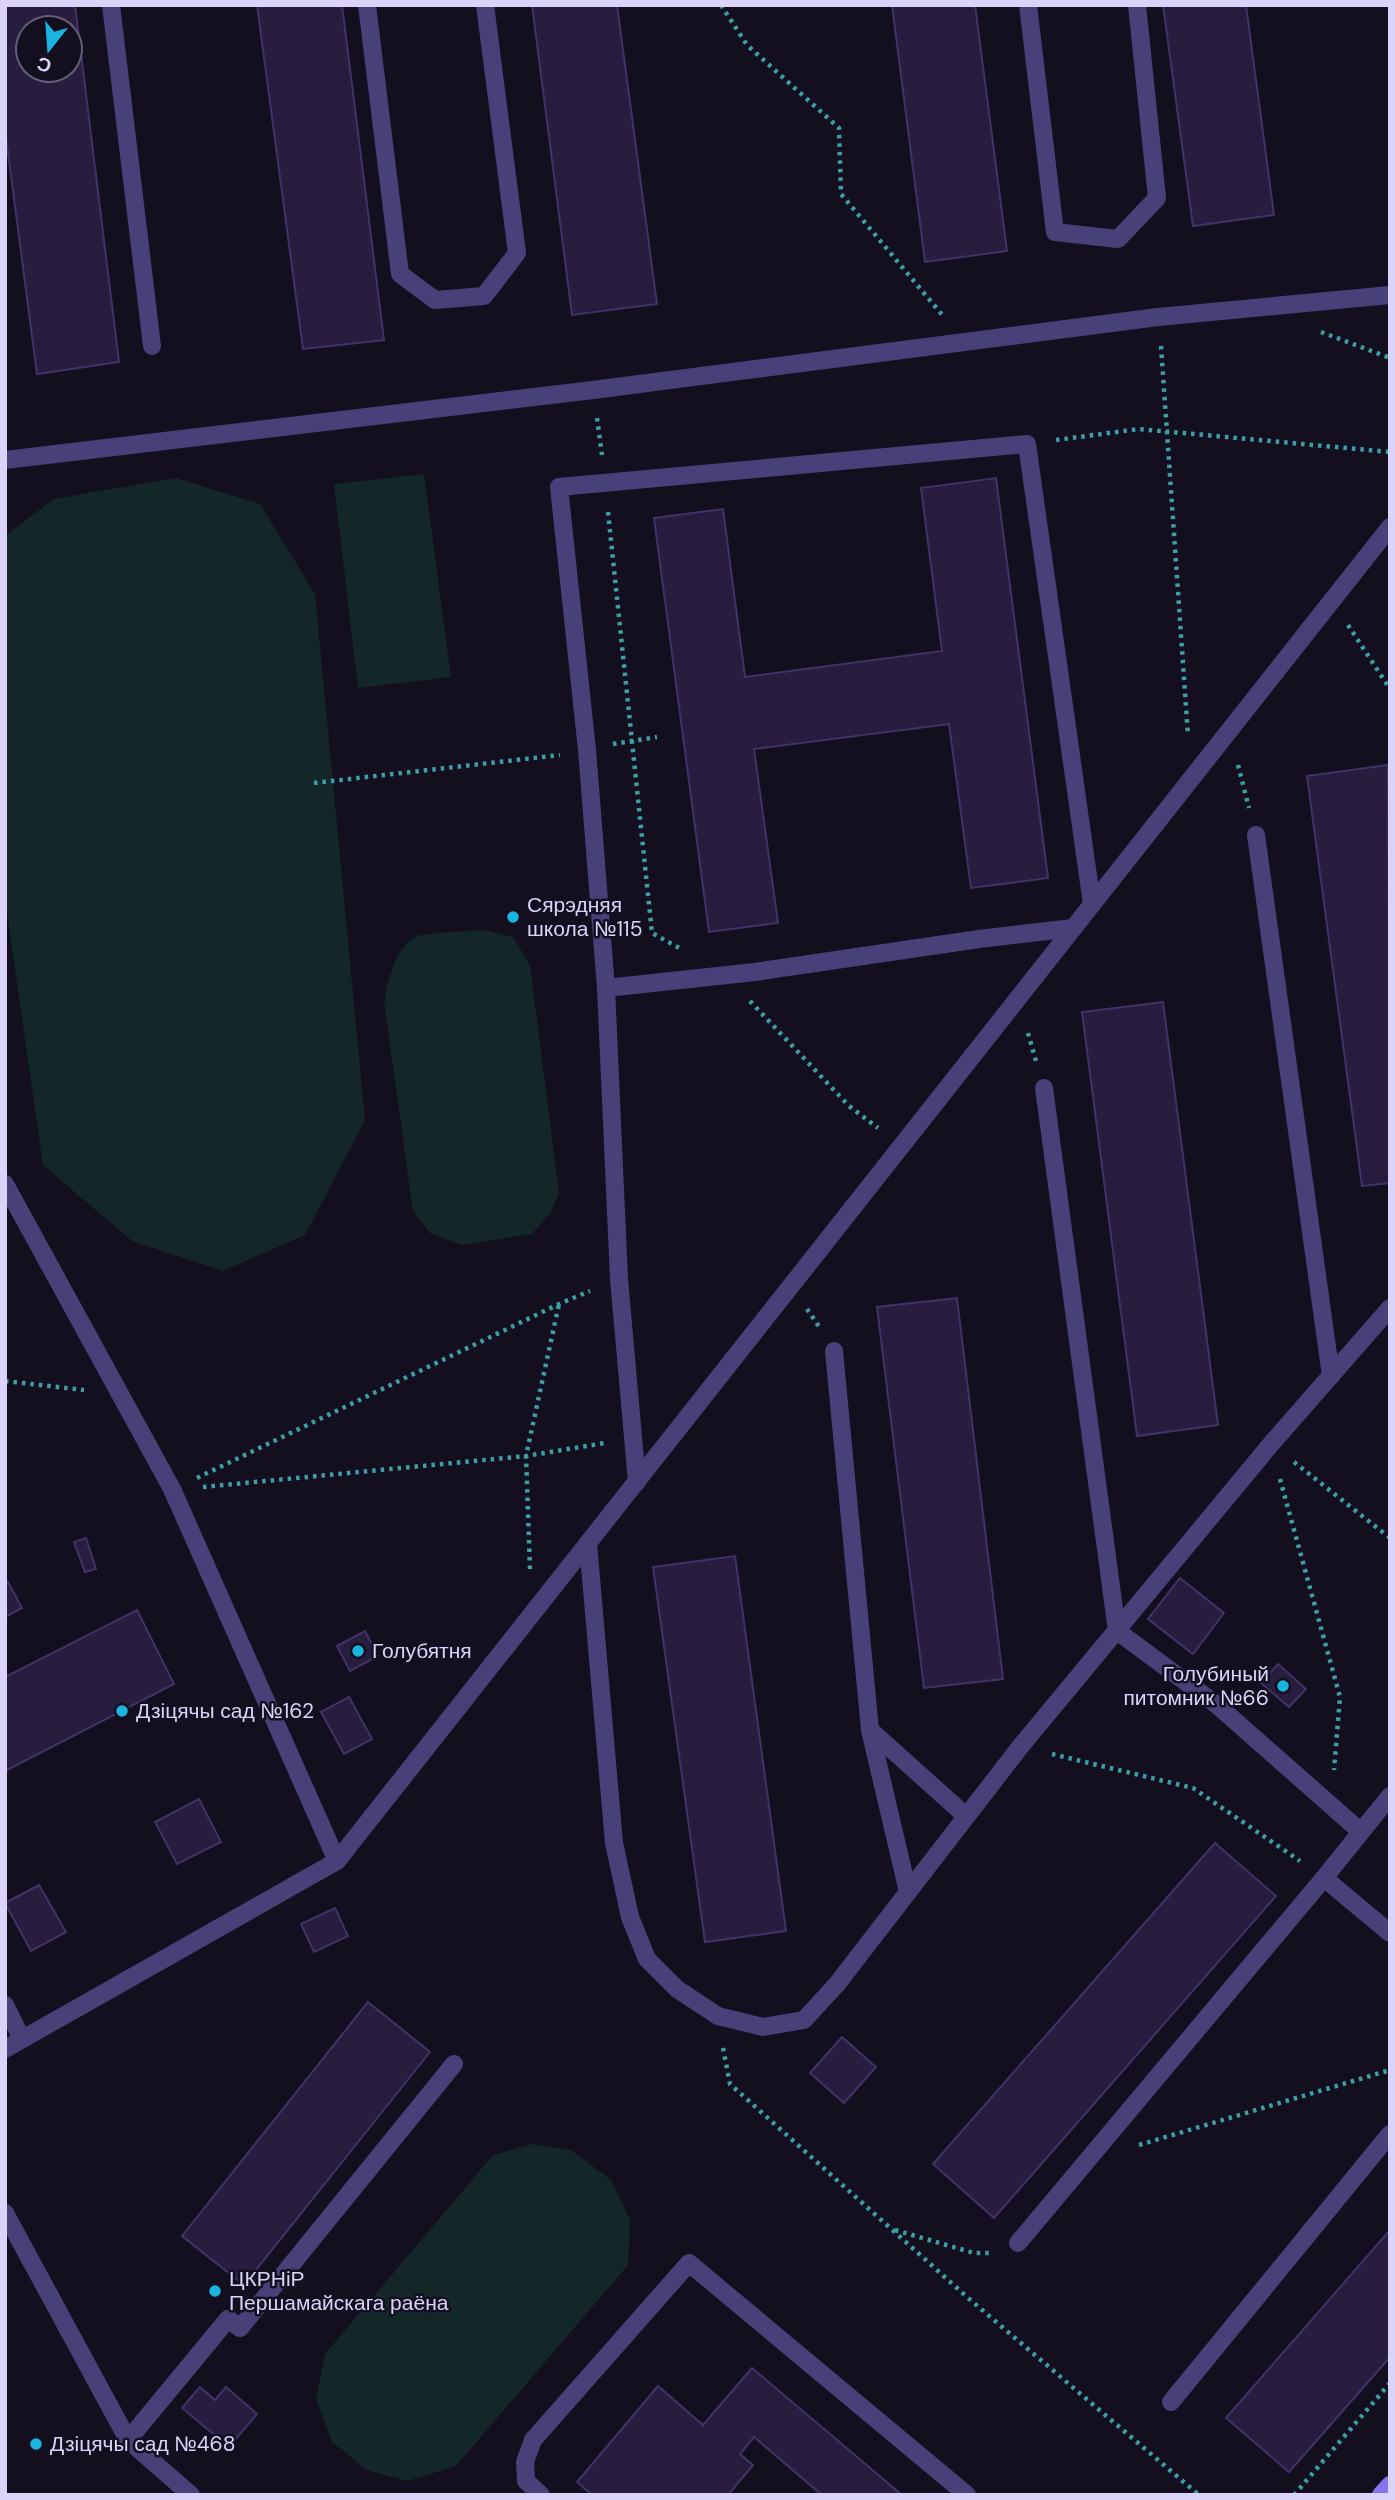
<svg xmlns="http://www.w3.org/2000/svg" width="1395" height="2500" font-family="'DM Sans',sans-serif">
	<style>
		.pitch { fill: #132729 }
		.building { fill: #281d3e; stroke: #433268; stroke-width: 2; fill-rule: evenodd }
		.lines { fill: none; stroke-linecap: round; stroke-linejoin: round }
		.path { stroke: #3b9fa5; stroke-width: 4.5; stroke-dasharray: 3.5 5; stroke-linecap: butt }
		.service { stroke: #484079; stroke-width: 18 }
		.minor { stroke: #484079; stroke-width: 18 }
		.secondary { stroke: #8674ef; stroke-width: 18 }
		.poi-dot { fill: #19b4df; stroke: #140f1f; stroke-width: 2.5 }
		.labels { text-anchor: middle; stroke-width: 5; stroke-linejoin: round; paint-order: stroke }
		.poi-label { font-size: 21px; fill: #dcd3fa; stroke: #140f1f; text-anchor: start }
	</style>
	<rect width="100%" height="100%" fill="#140f1f"/>
	<g class="pitch">
		<path d="M424,474L451,677L358,688L334,484Z"/>
		<path d="M176,478L260,504L315,594L365,1120L305,1235L223,1271L132,1241L43,1165L5,898V536L54,499Z"/>
		<path d="M482,930L513,937L530,965L559,1193L550,1213L532,1234L462,1245L430,1233L413,1211L384,1002C388,981 395,946 417,936C425,933 471,931 482,930Z"/>
		<path d="M532,2144L571,2150L611,2180L630,2220L628,2265L456,2466L408,2481L367,2470L332,2442L316,2399L325,2354L493,2155Z"/>
	</g>
	<g class="building">
		<path d="M5,5H75L119,362L37,374L5,130ZM28,28H70V70H28Z"/>
		<path d="M257,5H342L384,340L303,349Z"/>
		<path d="M532,5H617L657,304L572,315Z"/>
		<path d="M892,5H975L1007,251L925,262Z"/>
		<path d="M1163,5H1246L1274,215L1193,226Z"/>
		<path d="M996,478L1048,878L971,888L949,724L754,749L778,923L709,932L654,518L723,509L745,677L942,651L921,488Z"/>
		<path d="M1388,765L1390,1183L1362,1186L1307,776Z"/>
		<path d="M1163,1002L1218,1425L1137,1436L1082,1012Z"/>
		<path d="M957,1298L1003,1679L924,1688L877,1307Z"/>
		<path d="M86,1538L96,1569L85,1572L74,1542Z"/>
		<path d="M735,1556L786,1931L705,1942L653,1567Z"/>
		<path d="M1180,1578L1224,1613L1193,1654L1148,1619Z"/>
		<path d="M8,1582L22,1608L5,1617V1583Z"/>
		<path d="M137,1610L174,1684L5,1771V1677Z"/>
		<path d="M365,1631L378,1656L350,1671L337,1646Z"/>
		<path d="M1278,1664L1306,1689L1289,1707L1261,1683Z"/>
		<path d="M349,1697L372,1739L344,1754L321,1712Z"/>
		<path d="M199,1799L221,1842L177,1864L155,1822Z"/>
		<path d="M1215,1843L1276,1896L994,2218L933,2164Z"/>
		<path d="M39,1885L66,1932L31,1951L5,1903Z"/>
		<path d="M335,1908L348,1936L314,1952L301,1924Z"/>
		<path d="M368,2002L430,2052L244,2285L182,2236Z"/>
		<path d="M842,2037L876,2067L844,2103L810,2073Z"/>
		<path d="M1390,2230V2357L1289,2472L1226,2418Z"/>
		<path d="M752,2368L902,2495H822L754,2437L740,2454L753,2465L728,2495H592L577,2482L658,2386L703,2425Z"/>
		<path d="M200,2387L215,2400L226,2387L257,2414L229,2447L182,2408Z"/>
	</g>
	<g class="lines">
		<g class="path">
			<path d="M721,5L747,45L839,128L841,194L944,317"/>
			<path d="M1321,332L1390,358"/>
			<path d="M1161,346L1188,736"/>
			<path d="M597,418L602,455"/>
			<path d="M1056,440L1139,429L1390,452"/>
			<path d="M608,512L652,933L681,949"/>
			<path d="M1348,625L1390,689"/>
			<path d="M613,744L657,737"/>
			<path d="M1238,765L1249,808"/>
			<path d="M314,783L560,755"/>
			<path d="M750,1001L849,1106L878,1128"/>
			<path d="M1028,1033L1036,1061"/>
			<path d="M807,1309L820,1328"/>
			<path d="M5,1381L84,1390"/>
			<path d="M1294,1462L1390,1538"/>
			<path d="M197,1478L559,1304L590,1291"/>
			<path d="M1280,1479L1340,1697L1334,1770"/>
			<path d="M203,1487L526,1456L605,1443"/>
			<path d="M530,1569L526,1456L559,1304"/>
			<path d="M1052,1754L1193,1788L1300,1861"/>
			<path d="M723,2048L730,2084L967,2297L1199,2495"/>
			<path d="M1139,2145L1390,2070"/>
			<path d="M895,2230L974,2253H991"/>
			<path d="M1294,2495L1390,2383"/>
		</g>
		<g class="service">
			<path d="M111,5L152,346"/>
			<path d="M367,5L400,274L435,300L484,296L517,253L485,5"/>
			<path d="M1028,5L1055,232L1118,239L1157,198L1137,5"/>
			<path d="M5,460L593,390L1158,317L1390,295"/>
			<path d="M1256,835L1331,1376"/>
			<path d="M606,988L755,972L979,939L1073,928"/>
			<path d="M1044,1088L1117,1631L1217,1705L1360,1831"/>
			<path d="M5,1184L172,1489L337,1861L5,2049"/>
			<path d="M834,1351L870,1730L966,1816"/>
			<path d="M637,1482L619,1279L606,988L587,750L559,487L1027,444L1092,904"/>
			<path d="M588,1543L614,1843L630,1917L647,1959L677,1989L718,2016L763,2027L804,2020L837,1984L1020,1747L1271,1444L1390,1308"/>
			<path d="M870,1730L908,1892"/>
			<path d="M337,1861L1390,527"/>
			<path d="M1324,1878L1390,1933"/>
			<path d="M5,2005L22,2039"/>
			<path d="M1018,2243L1324,1878L1390,1796"/>
			<path d="M1171,2402L1390,2134"/>
			<path d="M128,2440L228,2319L240,2328L454,2064"/>
			<path d="M541,2495L526,2481L525,2462L533,2440L689,2263L967,2495"/>
		</g>
		<path class="minor" d="M5,2213L128,2440L191,2495"/>
		<path class="secondary" d="M1381,2495L1390,2485"/>
	</g>
	<g class="poi-dot">
		<circle cx="513" cy="917" r="7"/>
		<circle cx="358" cy="1651" r="7"/>
		<circle cx="1283" cy="1686" r="7"/>
		<circle cx="122" cy="1711" r="7"/>
		<circle cx="215" cy="2291" r="7"/>
		<circle cx="36" cy="2444" r="7"/>
	</g>
	<g class="labels">
		<g class="poi-label">
			<text x="527" y="912">Сярэдняя<tspan x="527" dy="24">школа №115</tspan></text>
			<text x="372" y="1658">Голубятня</text>
			<text x="1269" y="1681" text-anchor="end">Голубиный<tspan x="1269" dy="24">питомник №66</tspan></text>
			<text x="136" y="1718">Дзіцячы сад №162</text>
			<text x="229" y="2286">ЦКРНіР<tspan x="229" dy="24">Першамайскага раёна</tspan></text>
			<text x="50" y="2451">Дзіцячы сад №468</text>
		</g>
	</g>
	<rect width="1395" height="2500" fill="none" stroke="#dcd3fa" stroke-width="14"/>
	<g transform="translate(49 49) rotate(197)"><circle r="33" fill="#140f1f" stroke="#645d77" stroke-width="2"/>
	<path d="M0-5L12 26L0 18L-12 26Z" fill="#19b4df"/>
	<text y="-10" font-size="19" font-weight="bold" text-anchor="middle" fill="#dcd3fa">С</text>
	</g>
</svg>
